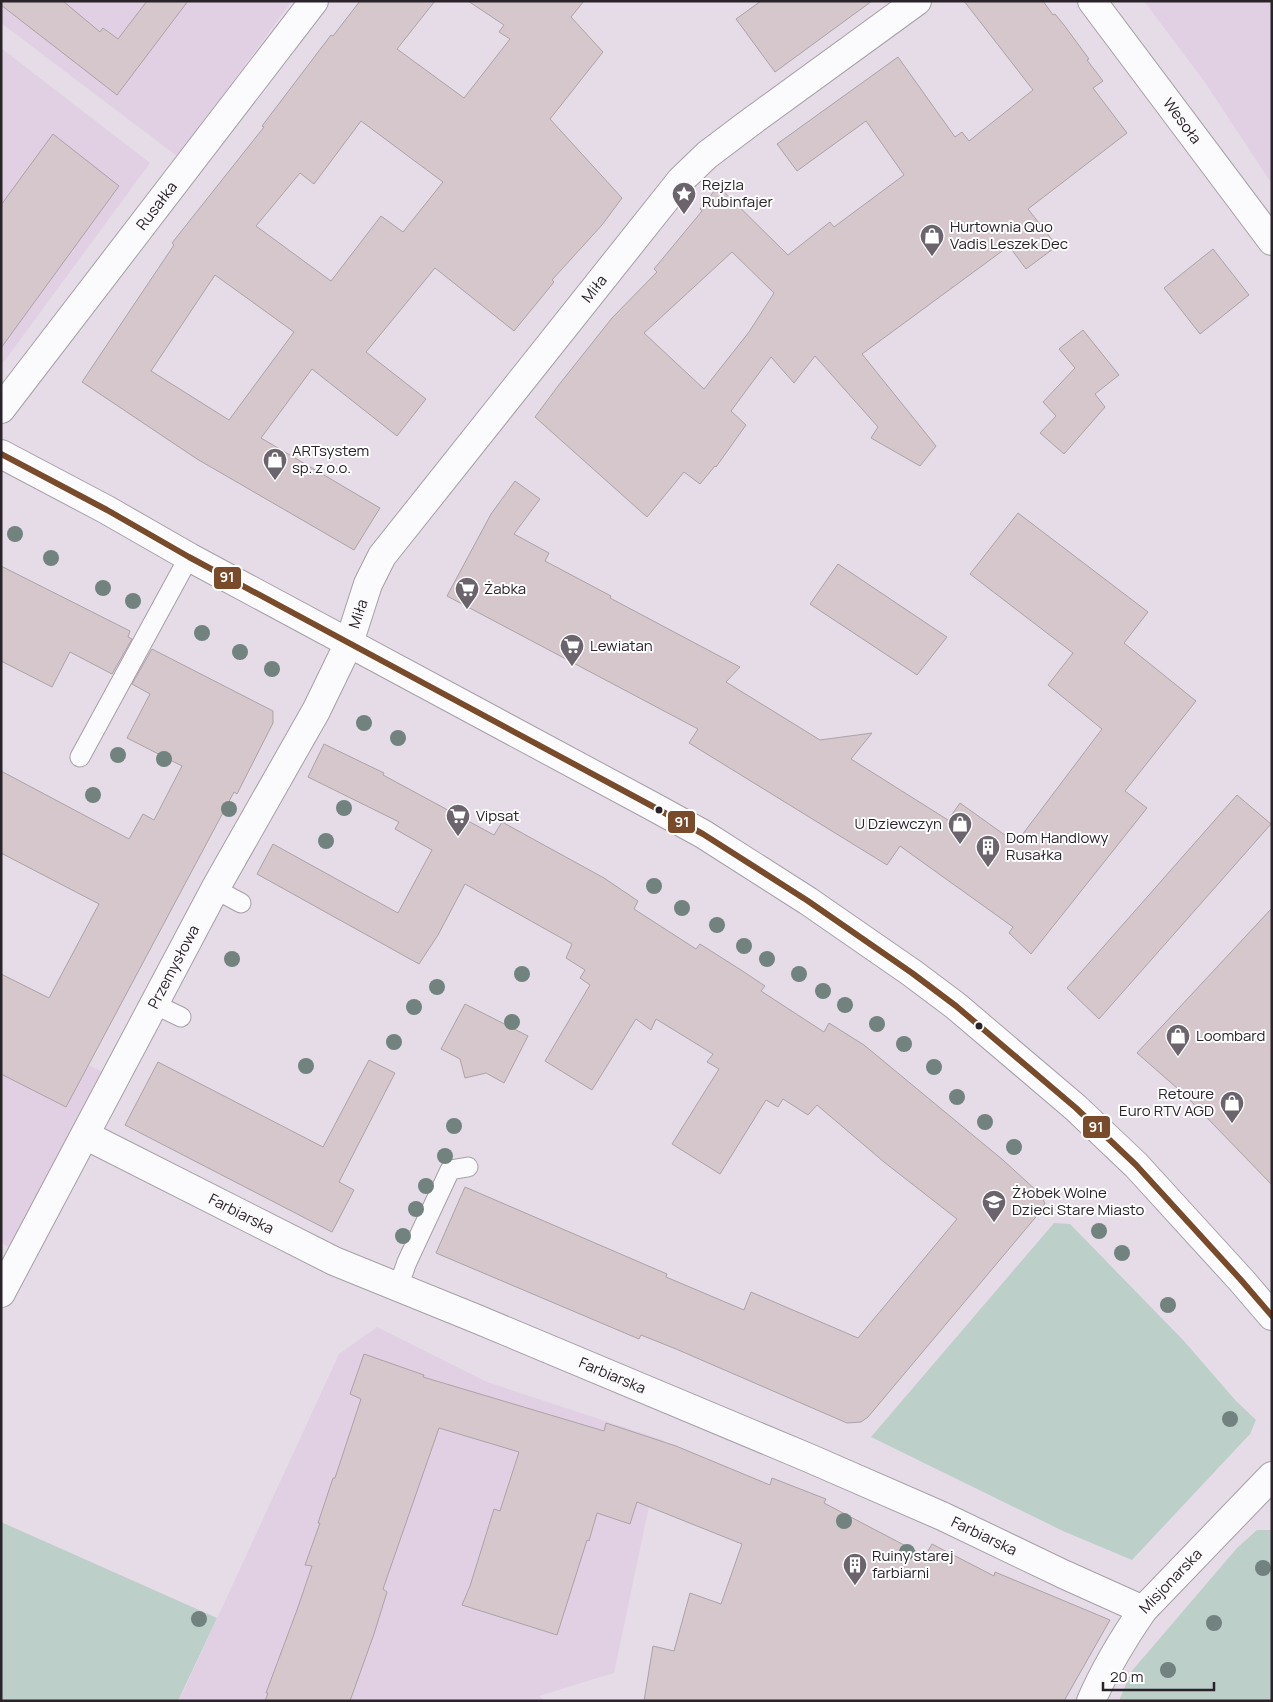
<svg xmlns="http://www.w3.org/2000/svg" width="1273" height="1702" font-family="Manrope,sans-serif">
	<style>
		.built { fill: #e1d0e3 }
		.green { fill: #bccfc9 }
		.building { fill: #d5c7cb; stroke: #aca2a7; fill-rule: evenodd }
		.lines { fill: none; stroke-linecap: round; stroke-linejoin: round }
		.service-casing { stroke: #a69fa8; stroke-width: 21 }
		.minor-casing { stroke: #a69fa8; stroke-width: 30 }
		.service { stroke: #fbfafc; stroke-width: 19 }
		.minor { stroke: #fbfafc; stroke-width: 28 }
		.bus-1-casing { stroke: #fff; stroke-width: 10 }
		.bus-1 { stroke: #7a4b2a; stroke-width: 6 }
		.tree { fill: #71827f }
		.bus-dot { fill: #2a232a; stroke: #fff; stroke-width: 2 }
		.labels { text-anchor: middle; stroke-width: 4; stroke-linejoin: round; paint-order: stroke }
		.street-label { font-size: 15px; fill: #2a232a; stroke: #fff }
		.poi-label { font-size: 15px; fill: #2a232a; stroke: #fff; text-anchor: start }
		.line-badge { stroke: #fff; stroke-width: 2 }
		.badge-label { font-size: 14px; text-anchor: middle; font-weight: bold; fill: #fff }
	</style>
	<rect width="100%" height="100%" fill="#e6dce8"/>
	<g class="built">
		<path d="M1,1H292L178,157L1,23Z"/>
		<path d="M1144,1H1272V184L1204,81Z"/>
		<path d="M1,48L150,163L3,363L1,362Z"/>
		<path d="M1,1022L103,1072L12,1249L1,1243Z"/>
		<path d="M377,1327L487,1382L663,1440L614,1673L539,1696L546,1701H179L339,1354Z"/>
	</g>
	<g class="green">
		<path d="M1054,1223L1070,1224L1184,1341L1236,1401L1256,1420L1250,1434L1132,1560L1063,1531L871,1437Z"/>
		<path d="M1,1522L217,1618L178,1701H1Z"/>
		<path d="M1257,1530H1272V1701H1119L1131,1672L1237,1548Z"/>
	</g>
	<g class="building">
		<path d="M1,1H63L100,32L103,28L118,39L147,1H188L117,95L1,5Z"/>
		<path d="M360,1H435L397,49L464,98L510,39L499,32L504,25L468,1H584L571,17L603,52L550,119L622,198L602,225L552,280L554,282L514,331L435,268L366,352L426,399L397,436L312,369L261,438L380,508L354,550L197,459L82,382L174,245L172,243L264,127L262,126L331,35L333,36ZM361,121L443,182L403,232L381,216L331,281L256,226L300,173L314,184ZM215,275L294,332L229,420L151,371Z"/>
		<path d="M761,1H872L775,72L736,19Z"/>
		<path d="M964,1H1043L1053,15L1055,14L1064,25L1089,59L1087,60L1103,81L1093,88L1127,133L1028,209L1057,246L1026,269L1009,246L862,354L936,446L920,466L871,438L878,427L815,356L794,383L771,357L731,411L746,425L716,467L715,466L700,484L684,472L647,517L535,417L558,386L612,318L657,272L654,269L702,211L700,209L718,186L788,255L830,222L834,227L904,175L866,121L797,171L777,144L898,57L955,137L962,132L969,141L1033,90ZM732,252L774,293L749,332L704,389L644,333Z"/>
		<path d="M53,134L119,186L1,348V205Z"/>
		<path d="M1213,249L1249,295L1200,334L1164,288Z"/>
		<path d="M1083,330L1119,375L1095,394L1105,407L1064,454L1040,433L1056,416L1043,402L1075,368L1059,349Z"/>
		<path d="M515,481L540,499L514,534L549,553L545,561L611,596L610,598L740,667L726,682L820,740L872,733L851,759L948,820L960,803L1016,843L1102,729L1048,685L1073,653L970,574L1018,513L1148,612L1124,643L1196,701L1125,791L1147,808L1031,954L1009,933L1013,927L900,846L887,865L689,743L698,729L447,596L491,514Z"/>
		<path d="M838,564L947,637L917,675L810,604Z"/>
		<path d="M1,566L130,631L128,637L132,639L112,674L70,652L52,687L1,661Z"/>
		<path d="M152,649L273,711V723L237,794L234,792L66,1107L1,1074V974L49,998L99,904L1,853V771L129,839L143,814L154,820L182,766L127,738L150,694L132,684Z"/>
		<path d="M324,744L384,773L383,775L494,835L502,822L604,878L638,901L634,909L696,949L700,944L741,970L765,986L761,991L824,1032L829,1023L864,1045L1003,1160L1038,1192L1045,1203L1040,1212L868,1417L861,1422L847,1423L676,1349L641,1335L639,1339L436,1253L465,1187L667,1274L666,1277L744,1310L751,1292L858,1338L957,1219L884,1162L817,1105L808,1115L783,1099L778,1107L766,1100L720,1174L672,1144L719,1069L707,1062L713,1054L656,1019L651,1030L636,1019L592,1090L545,1061L590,985L580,978L585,970L566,958L572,944L465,884L438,935L419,964L257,874L273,844L398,913L432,850L395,829L399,822L308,777Z"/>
		<path d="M1237,795L1271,824L1099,1019L1067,988Z"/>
		<path d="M1272,908V1185L1185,1095L1137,1053Z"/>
		<path d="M465,1004L528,1036L504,1083L486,1073L465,1078L460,1059L441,1049Z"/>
		<path d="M369,1060L395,1073L339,1182L354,1190L332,1232L125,1125L158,1062L323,1147Z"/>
		<path d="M364,1354L424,1375L423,1377L604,1431L606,1423L676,1446L770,1485L772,1478L826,1499L824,1503L925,1556L932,1544L994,1576L995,1572L1110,1620L1064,1701H644L653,1646L674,1651L690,1593L721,1604L742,1544L637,1502L630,1524L597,1513L589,1541L587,1540L557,1635L462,1605L470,1586L494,1509L500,1511L519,1452L439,1428L383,1589L387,1592L374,1634L350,1701H265L268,1693H266L297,1610L312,1566L305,1565L320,1523H318L333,1478H335L361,1399L350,1394Z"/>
	</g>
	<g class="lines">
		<defs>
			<g id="service">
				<path d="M80,757L189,557"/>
				<path d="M215,889L241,903"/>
				<path d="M154,1004L181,1017"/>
				<path d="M398,1287L407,1262L450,1170L468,1167"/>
			</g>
			<g id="minor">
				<path id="s1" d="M1092,1L1272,241"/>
				<path id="s2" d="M1,409L314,1"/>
				<path d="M1,454L107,510L189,557L652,806L703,834L808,901L912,973L956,1006L1076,1108L1136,1165L1241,1280L1272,1316"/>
				<path id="s3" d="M85,1135L334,1261L477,1319L809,1458L942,1516L1063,1574L1143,1610"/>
				<path id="s4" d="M1,1293L215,889L316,711L349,643L368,584L382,556L681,180L707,155L748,124L917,1"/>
				<path id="s5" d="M1091,1701C1105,1669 1123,1639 1143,1610L1272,1476"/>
			</g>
		</defs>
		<use href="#service" class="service-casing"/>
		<use href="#minor" class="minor-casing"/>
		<use href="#service" class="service"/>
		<use href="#minor" class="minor"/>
		<defs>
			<path id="bus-1" d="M1,454L107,510L189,557L652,806L703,834L808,901L912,973L956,1006L1076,1108L1136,1165L1241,1280L1272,1316"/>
		</defs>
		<use href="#bus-1" class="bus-1-casing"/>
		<use href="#bus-1" class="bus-1"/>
	</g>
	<g class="tree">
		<circle cx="15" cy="534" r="8"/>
		<circle cx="51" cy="558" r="8"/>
		<circle cx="103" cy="588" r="8"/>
		<circle cx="133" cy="601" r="8"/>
		<circle cx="202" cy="633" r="8"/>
		<circle cx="240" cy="652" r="8"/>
		<circle cx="272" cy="669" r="8"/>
		<circle cx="364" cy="723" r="8"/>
		<circle cx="398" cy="738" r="8"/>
		<circle cx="118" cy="755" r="8"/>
		<circle cx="164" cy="759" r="8"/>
		<circle cx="93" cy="795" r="8"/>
		<circle cx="344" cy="808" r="8"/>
		<circle cx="229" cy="809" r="8"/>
		<circle cx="326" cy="841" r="8"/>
		<circle cx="654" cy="886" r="8"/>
		<circle cx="682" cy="908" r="8"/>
		<circle cx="717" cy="925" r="8"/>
		<circle cx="744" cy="946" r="8"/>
		<circle cx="232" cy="959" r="8"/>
		<circle cx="767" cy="959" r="8"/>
		<circle cx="522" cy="974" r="8"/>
		<circle cx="799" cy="974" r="8"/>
		<circle cx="437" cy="987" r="8"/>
		<circle cx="823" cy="991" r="8"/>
		<circle cx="845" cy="1005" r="8"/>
		<circle cx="414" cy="1007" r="8"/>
		<circle cx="512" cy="1022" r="8"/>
		<circle cx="877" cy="1024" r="8"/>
		<circle cx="394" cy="1042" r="8"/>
		<circle cx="904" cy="1044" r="8"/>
		<circle cx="306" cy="1066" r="8"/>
		<circle cx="934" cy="1067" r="8"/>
		<circle cx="957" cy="1097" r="8"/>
		<circle cx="985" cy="1122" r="8"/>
		<circle cx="454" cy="1126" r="8"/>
		<circle cx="1014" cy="1147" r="8"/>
		<circle cx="445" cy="1156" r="8"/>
		<circle cx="426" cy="1186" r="8"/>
		<circle cx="416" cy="1209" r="8"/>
		<circle cx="1099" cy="1231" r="8"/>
		<circle cx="403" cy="1236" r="8"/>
		<circle cx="1122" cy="1253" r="8"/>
		<circle cx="1168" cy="1305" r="8"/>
		<circle cx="1230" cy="1419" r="8"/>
		<circle cx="844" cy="1521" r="8"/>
		<circle cx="907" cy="1552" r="8"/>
		<circle cx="1263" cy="1568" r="8"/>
		<circle cx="199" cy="1619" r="8"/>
		<circle cx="1214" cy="1623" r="8"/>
		<circle cx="1168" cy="1670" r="8"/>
	</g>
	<defs>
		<symbol id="sight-pin" viewBox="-11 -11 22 30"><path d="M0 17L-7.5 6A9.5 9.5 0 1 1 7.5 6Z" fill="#6c646c" stroke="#fff"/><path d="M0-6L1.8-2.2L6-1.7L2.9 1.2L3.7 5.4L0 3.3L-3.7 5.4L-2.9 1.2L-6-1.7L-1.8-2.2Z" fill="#fff"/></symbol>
		<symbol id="shop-pin" viewBox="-11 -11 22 30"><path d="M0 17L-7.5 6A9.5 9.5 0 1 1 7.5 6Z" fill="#6c646c" stroke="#fff"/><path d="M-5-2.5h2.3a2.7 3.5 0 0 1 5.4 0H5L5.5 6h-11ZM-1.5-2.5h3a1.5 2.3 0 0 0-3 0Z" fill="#fff"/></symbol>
		<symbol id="supermarket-pin" viewBox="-11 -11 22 30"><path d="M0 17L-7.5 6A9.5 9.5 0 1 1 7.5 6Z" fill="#6c646c" stroke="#fff"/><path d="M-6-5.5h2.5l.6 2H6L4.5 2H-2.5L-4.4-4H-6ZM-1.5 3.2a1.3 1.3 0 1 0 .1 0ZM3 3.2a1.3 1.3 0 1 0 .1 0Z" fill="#fff"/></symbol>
		<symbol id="building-pin" viewBox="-11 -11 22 30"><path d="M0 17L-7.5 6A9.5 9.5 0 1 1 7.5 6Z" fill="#6c646c" stroke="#fff"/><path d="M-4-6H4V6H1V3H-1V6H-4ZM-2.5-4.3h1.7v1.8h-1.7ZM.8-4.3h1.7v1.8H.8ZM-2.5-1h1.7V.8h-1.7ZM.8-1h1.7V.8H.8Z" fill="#fff"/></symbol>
		<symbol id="school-pin" viewBox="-11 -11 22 30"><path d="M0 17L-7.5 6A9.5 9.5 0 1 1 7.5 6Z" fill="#6c646c" stroke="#fff"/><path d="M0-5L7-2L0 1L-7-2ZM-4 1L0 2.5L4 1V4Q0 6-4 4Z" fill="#fff"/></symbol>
	</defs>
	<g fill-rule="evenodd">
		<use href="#sight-pin" x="670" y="180" width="28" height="38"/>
		<use href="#shop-pin" x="918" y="222" width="28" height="38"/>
		<use href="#shop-pin" x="261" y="446" width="28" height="38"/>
		<use href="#supermarket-pin" x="453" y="575" width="28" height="38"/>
		<use href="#supermarket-pin" x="558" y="632" width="28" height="38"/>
		<use href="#supermarket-pin" x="444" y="802" width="28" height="38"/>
		<use href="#shop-pin" x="946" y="810" width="28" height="38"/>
		<use href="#building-pin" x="974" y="833" width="28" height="38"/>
		<use href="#shop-pin" x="1164" y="1022" width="28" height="38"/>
		<use href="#shop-pin" x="1218" y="1089" width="28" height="38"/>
		<use href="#school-pin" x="980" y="1188" width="28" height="38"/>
		<use href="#building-pin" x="841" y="1551" width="28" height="38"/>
	</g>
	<g class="bus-dot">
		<circle cx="659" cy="810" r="4.5"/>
		<circle cx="979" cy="1026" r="4.5"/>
	</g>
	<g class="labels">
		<g class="street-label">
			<text dy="5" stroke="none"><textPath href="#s1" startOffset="150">Wesoła</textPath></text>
			<text dy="5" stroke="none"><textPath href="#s2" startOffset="256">Rusałka</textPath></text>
			<text dy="5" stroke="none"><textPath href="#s4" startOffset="1172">Miła</textPath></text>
			<text dy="5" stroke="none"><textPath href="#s4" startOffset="768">Miła</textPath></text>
			<text dy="5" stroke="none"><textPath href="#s4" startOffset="369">Przemysłowa</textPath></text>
			<text dy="5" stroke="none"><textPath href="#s3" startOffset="175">Farbiarska</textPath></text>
			<text dy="5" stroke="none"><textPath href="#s3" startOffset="580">Farbiarska</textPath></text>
			<text dy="5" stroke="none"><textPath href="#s3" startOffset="985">Farbiarska</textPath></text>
			<text dy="5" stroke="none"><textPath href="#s5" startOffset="145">Misjonarska</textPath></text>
		</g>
		<g class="poi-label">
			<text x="702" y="190">Rejzla<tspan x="702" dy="17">Rubinfajer</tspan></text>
			<text x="950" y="232">Hurtownia Quo<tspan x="950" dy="17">Vadis Leszek Dec</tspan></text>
			<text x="292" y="456">ARTsystem<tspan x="292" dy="17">sp. z o.o.</tspan></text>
			<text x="484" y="594">Żabka</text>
			<text x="590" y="651">Lewiatan</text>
			<text x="476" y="821">Vipsat</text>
			<text x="942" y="829" text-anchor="end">U Dziewczyn</text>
			<text x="1006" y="843">Dom Handlowy<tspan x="1006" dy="17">Rusałka</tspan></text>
			<text x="1196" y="1041">Loombard</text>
			<text x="1214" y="1099" text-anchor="end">Retoure<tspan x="1214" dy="17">Euro RTV AGD</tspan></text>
			<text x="1012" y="1198">Żłobek Wolne<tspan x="1012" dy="17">Dzieci Stare Miasto</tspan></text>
			<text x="872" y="1561">Ruiny starej<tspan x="872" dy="17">farbiarni</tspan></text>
		</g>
	</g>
	<g class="line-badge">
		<rect x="213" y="566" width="29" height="24" rx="5" fill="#7a4b2a"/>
		<rect x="667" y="810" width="29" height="24" rx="5" fill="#7a4b2a"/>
		<rect x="1082" y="1115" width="29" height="24" rx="5" fill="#7a4b2a"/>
	</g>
	<g class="badge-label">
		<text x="227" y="582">91</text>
		<text x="682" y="827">91</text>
		<text x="1096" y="1132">91</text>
	</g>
	<rect width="1273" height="1702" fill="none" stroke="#2a232a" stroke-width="5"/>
	<path d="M1103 1682v8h111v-8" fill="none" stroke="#2a232a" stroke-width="2.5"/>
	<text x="1110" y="1682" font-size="15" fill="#2a232a" stroke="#ffffff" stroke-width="4" paint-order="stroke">20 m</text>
</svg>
